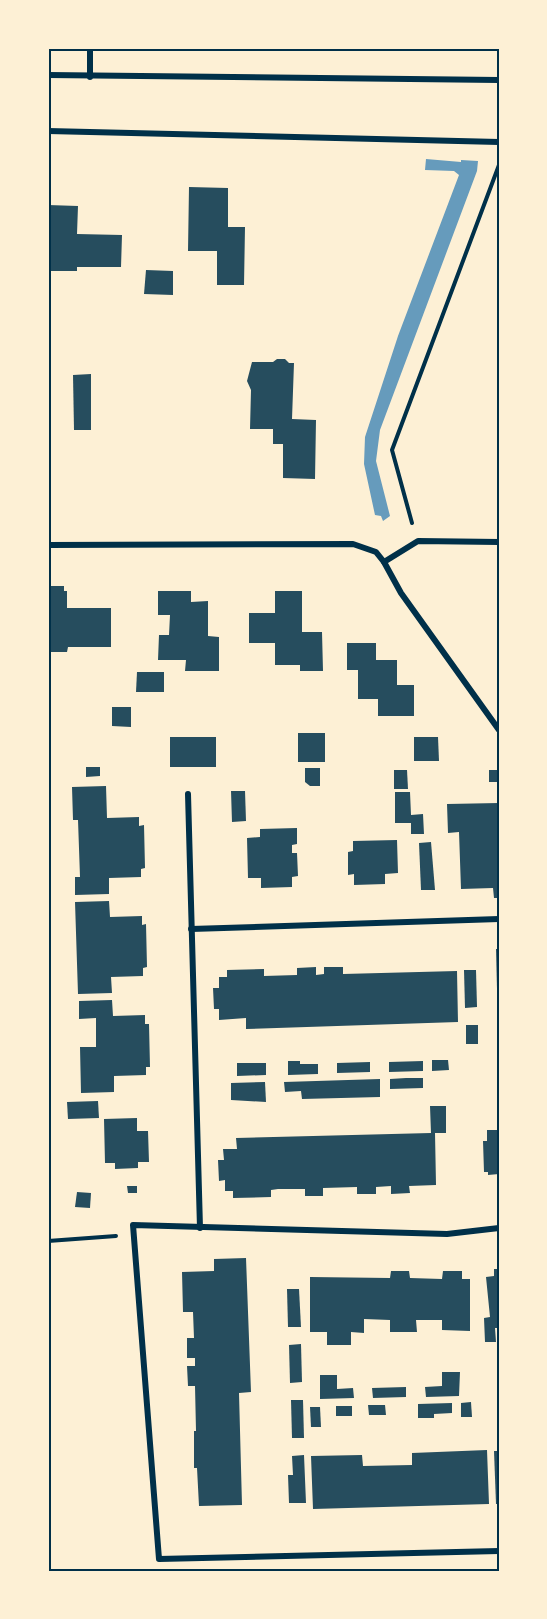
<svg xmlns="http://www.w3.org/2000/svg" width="547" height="1619" font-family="'DejaVu Sans',sans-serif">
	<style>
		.water { fill: #669bbc }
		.building { fill: #264d5e }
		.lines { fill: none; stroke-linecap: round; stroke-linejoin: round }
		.path { stroke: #003049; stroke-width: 4 }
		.minor { stroke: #003049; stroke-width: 6 }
		.neatline { fill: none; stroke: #003049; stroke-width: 2 }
	</style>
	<rect width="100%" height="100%" fill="#fdf0d5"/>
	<path class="water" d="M426,159L461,162V160L478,161L477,171L380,430L376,461L390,516L383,521L381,516L375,515L364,464L365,437L398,336L459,175L454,171L425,170Z"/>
	<g class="building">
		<path d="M189,187L228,188V227H245L244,285H217V251H188Z"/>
		<path d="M48,205L78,206L77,234L122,235L121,267H77V271H48Z"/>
		<path d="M146,270L173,271V295L144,294Z"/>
		<path d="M277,359H285L289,363H294L292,419L316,420L315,479L283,478V444H273V429H250L251,390L247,381L252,362H273Z"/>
		<path d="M91,374V430H74L73,375Z"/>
		<path d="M48,586H64V591H67V608H111V647H68L67,652H48Z"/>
		<path d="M158,591H191V602L208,601V636L219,637V671H185L186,660H158L159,635H169L170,615H158Z"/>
		<path d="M275,591H302V632H322L323,671H300V665H275V643H249V613H275Z"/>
		<path d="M347,643H376V660H397V685H414V716H378V699H358V670H347Z"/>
		<path d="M137,672H164V692H136Z"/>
		<path d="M112,707H131V727L112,726Z"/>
		<rect x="298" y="733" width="27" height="29"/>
		<rect x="170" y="737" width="46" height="30"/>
		<path d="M414,737H438L439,761H414Z"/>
		<path d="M86,767H100V776L86,777Z"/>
		<path d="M305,768H320V786H310L305,782Z"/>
		<path d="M394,770H407L408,789H394Z"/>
		<rect x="489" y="770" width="8" height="12"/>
		<path d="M106,786L107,818L139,817V826L144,825L145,868L141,869V877L109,878V894L75,895V877H80L78,820H73L72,787Z"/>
		<path d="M231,791H245L246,821L232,822Z"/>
		<path d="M395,792H410L411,815L423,814L424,834H411V823H395Z"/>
		<path d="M499,803V898H494L493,888L461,889L459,832L448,833L447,804Z"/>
		<path d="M297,828V844L292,845V853H297L298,876L292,877V887L261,888V878H248L247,838L260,837V829Z"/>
		<path d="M397,840L398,873L385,874V884L354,885V874L348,875V852L353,851V841Z"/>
		<path d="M431,842L435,890H421L419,843Z"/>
		<path d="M109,901L110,917L142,916V925L146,924L147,967L143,968V976L111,977L112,993L78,994L75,902Z"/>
		<path d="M496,949H499V989H497Z"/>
		<path d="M316,967V975L324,974V967H343V974L457,971L458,1022L246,1029V1018L219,1020V1009H214L213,988H219V977H227V970L264,969V976L297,975V968Z"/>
		<path d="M464,970H476L477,1007L465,1008Z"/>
		<path d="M112,1000L113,1016L145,1015V1024H149L150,1067H146V1075L114,1076V1092L81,1093L80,1047H96V1018L79,1019V1001Z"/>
		<rect x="466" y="1025" width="12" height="19"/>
		<path d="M432,1060H448L449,1070L432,1071Z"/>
		<path d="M288,1061H300V1064H318V1074L288,1075Z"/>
		<path d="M423,1061V1071L389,1072V1062Z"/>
		<path d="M370,1062V1072L337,1073V1063Z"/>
		<path d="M237,1063H266V1075L237,1076Z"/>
		<path d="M406,1078H423V1088L390,1089V1079Z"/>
		<path d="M380,1079V1097L302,1099L301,1091L285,1092L284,1082Z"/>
		<path d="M265,1082L266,1102L231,1100V1083Z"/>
		<path d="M98,1101L99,1118L68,1119L67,1102Z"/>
		<path d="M430,1106H446V1133H435L436,1185L409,1186L410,1193L391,1194V1186L376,1187V1194H357V1187L323,1188V1196H305V1189H278L271,1190V1197L233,1198V1191H225V1180L219,1181L218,1160H224L223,1149H237L236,1138L431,1133Z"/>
		<path d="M137,1118V1131H148L149,1162H138V1168L115,1169V1163H105L104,1119Z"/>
		<path d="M487,1130H499V1174L488,1175V1172H484L483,1141H487Z"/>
		<path d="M127,1186H137V1193H128Z"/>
		<path d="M77,1192L91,1193L90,1208L75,1207Z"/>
		<path d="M246,1258L251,1392L239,1393L242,1505L199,1506L197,1468H194V1431H196L195,1386H188L187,1366H195V1358H187V1338H194L193,1312H183L182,1272L214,1271V1259Z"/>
		<path d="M494,1269H499V1328H495L496,1342H485L484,1318L490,1317L486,1277L494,1276Z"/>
		<path d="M391,1271H409L410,1278L442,1279L443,1271H462V1279H470V1331L442,1330V1320H416L417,1332H390V1320L364,1319V1333L351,1332V1345H327V1332H310V1277L390,1278Z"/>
		<path d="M287,1289H299L301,1327H288Z"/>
		<path d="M301,1344L302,1382L290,1383L289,1345Z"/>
		<path d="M442,1372H460L459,1396L426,1397L425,1387L442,1386Z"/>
		<path d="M320,1375H337V1389L353,1388L354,1398L320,1399Z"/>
		<path d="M406,1387V1397L373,1398L372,1388Z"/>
		<path d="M291,1400H303L304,1438H292Z"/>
		<path d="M471,1402L472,1417H461V1403Z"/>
		<path d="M452,1403V1413L434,1414V1418H418V1404Z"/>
		<path d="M368,1405H385L386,1415H369Z"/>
		<rect x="336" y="1406" width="16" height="10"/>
		<path d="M310,1407H320L321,1427H311Z"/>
		<path d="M487,1450L489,1504L313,1509L311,1456L362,1455L363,1466L412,1465V1453Z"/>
		<path d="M494,1451H499V1504H496Z"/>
		<path d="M304,1455L306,1503H289L288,1475H293L292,1456Z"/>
	</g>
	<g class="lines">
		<g class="path">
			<path d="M412,523L392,450L499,165"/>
			<path d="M48,1241L116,1236"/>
		</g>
		<g class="minor">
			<path d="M48,75L499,80"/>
			<path d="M90,77V48"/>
			<path d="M48,131L499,142"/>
			<path d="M48,545L353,544L376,552L384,562L401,593L499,730"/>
			<path d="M384,562L418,541L499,542"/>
			<path d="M188,794L200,1228"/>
			<path d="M191,929L499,919"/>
			<path d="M499,1228L447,1234L133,1225L159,1559L499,1551"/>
		</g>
	</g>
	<rect width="547" height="1619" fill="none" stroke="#fdf0d5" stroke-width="99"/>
	<rect x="50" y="50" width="448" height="1520" class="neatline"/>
</svg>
